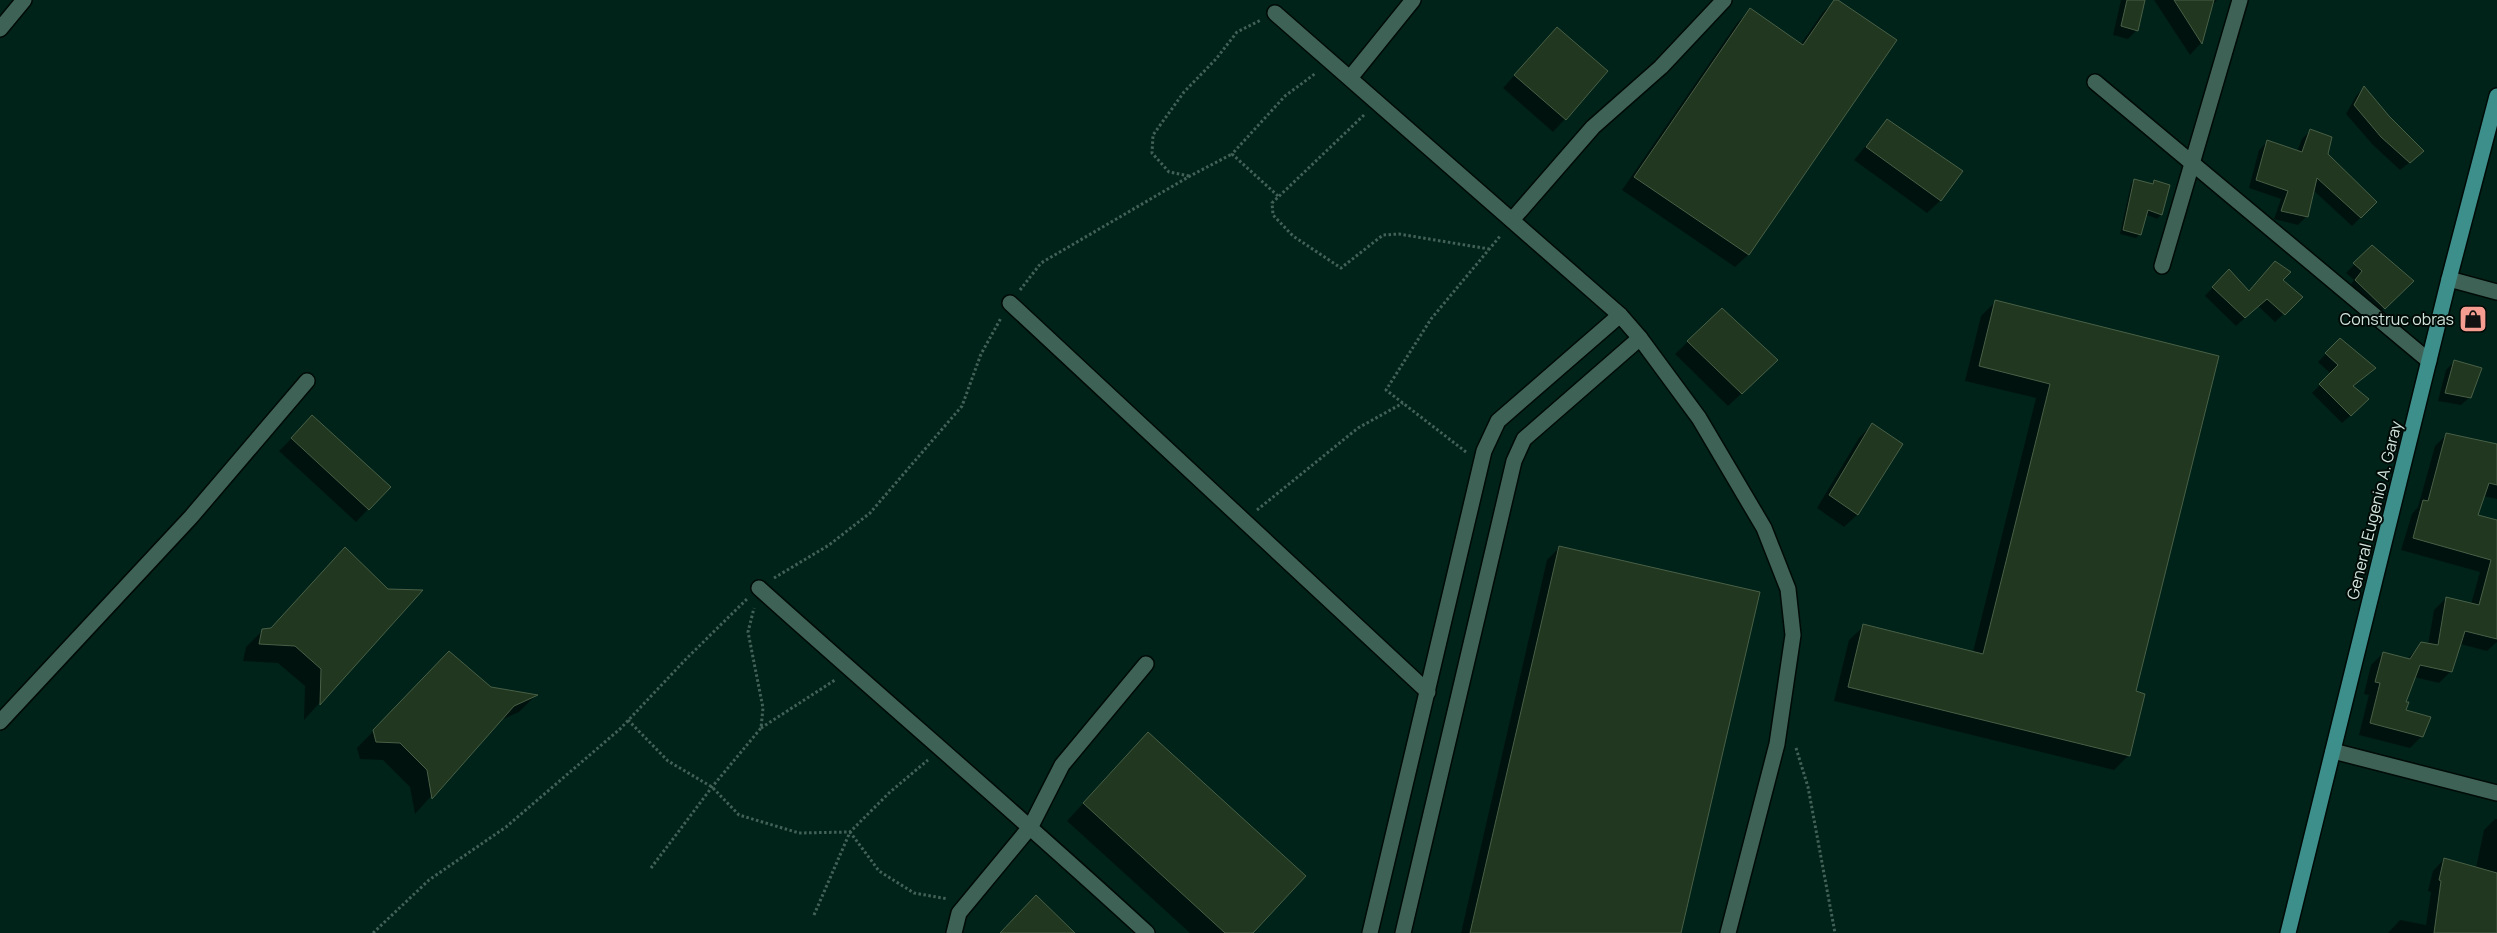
<svg xmlns="http://www.w3.org/2000/svg" width="2497" height="933" font-family="Manrope,sans-serif">
	<style>
		.shadow { fill: #0007 }
		.building { fill: #223720; stroke: #495f46 }
		.lines { fill: none; stroke-linecap: round; stroke-linejoin: round }
		.minor-casing { stroke: #000a06; stroke-width: 18 }
		.major-casing { stroke: #000a06; stroke-width: 18 }
		.path { stroke: #426157; stroke-width: 3; stroke-dasharray: 2.5 2.5; stroke-linecap: butt }
		.minor { stroke: #3e6356; stroke-width: 15 }
		.major { stroke: #3d8f8c; stroke-width: 15 }
		.labels { text-anchor: middle; stroke-width: 4; stroke-linejoin: round; paint-order: stroke }
		.poi-label { font-size: 16px; fill: #d1e5dd; stroke: #000a06; text-anchor: end }
		.street-label { font-size: 16px; fill: #d1e5dd; stroke: #000a06 }
	</style>
	<rect width="100%" height="100%" fill="#002319"/>
	<g class="shadow">
		<path d="M1836,0L1895,40L1748,255L1735,267L1622,190L1737,23L1750,10L1801,44L1823,12Z"/>
		<path d="M2121,0H2144L2137,30L2128,39L2113,35Z"/>
		<path d="M2154,0H2217L2210,8L2201,43L2190,55Z"/>
		<path d="M1557,28L1565,119L1553,132L1503,88Z"/>
		<path d="M2364,88L2414,159L2400,170L2373,145L2346,114L2356,96Z"/>
		<path d="M1887,120L1961,172L1940,201L1927,213L1854,160Z"/>
		<path d="M2310,131L2326,154L2376,202L2352,226L2313,190L2307,216L2298,225L2274,219L2281,199L2249,188L2259,150L2268,141L2297,152L2302,139Z"/>
		<path d="M2134,180L2150,185L2154,181L2169,186L2161,215L2157,219L2145,214L2140,234L2136,238L2120,234L2131,184Z"/>
		<path d="M2372,247L2412,281L2376,316L2347,290L2354,280L2346,273Z"/>
		<path d="M2220,279L2248,292L2282,280L2301,297L2275,322L2258,306L2236,326L2205,296Z"/>
		<path d="M1995,302L2218,357L2134,692L2128,756L2114,770L1834,701L1849,640L1864,626L1973,652L2036,398L1965,381L1981,316Z"/>
		<path d="M1722,309L1764,373L1728,406L1675,354Z"/>
		<path d="M2341,339L2374,368L2353,387L2359,408L2342,423L2312,393L2331,374L2318,362Z"/>
		<path d="M2454,362L2470,397L2461,405L2438,401L2446,370Z"/>
		<path d="M1872,425L1901,445L1857,515L1844,527L1817,508L1859,438Z"/>
		<path d="M300,430L389,487L356,522L279,451Z"/>
		<path d="M2447,434L2497,445V499L2483,496L2476,516L2497,521V642L2487,651L2460,644L2451,671L2439,683L2414,677L2404,703L2405,711L2422,736L2410,748L2359,735L2369,695L2364,694L2371,665L2383,653L2407,659L2422,644L2428,645L2434,610L2446,598L2471,604L2480,572L2401,550L2412,514L2418,507L2435,446Z"/>
		<path d="M1559,548L1680,933H1461L1547,560Z"/>
		<path d="M388,590L421,591L304,720L305,686L278,663L243,661L246,647L263,630H270Z"/>
		<path d="M432,670L491,688L535,696L519,712L499,721L415,814L410,787L383,760L360,759L357,748Z"/>
		<path d="M1132,750L1252,933H1190L1067,821Z"/>
		<path d="M2495,819H2497V933H2388L2400,920L2426,925L2431,892L2428,891L2433,871L2444,859L2476,868L2484,830Z"/>
	</g>
	<g class="building">
		<path d="M1834,0H1838L1897,40L1749,255L1634,177L1750,8L1803,45Z"/>
		<path d="M2127,0H2145L2138,31L2121,26Z"/>
		<path d="M2174,0H2214L2202,44Z"/>
		<path d="M1557,27L1608,71L1566,120L1514,75Z"/>
		<path d="M2364,86L2389,116L2424,151L2410,163L2381,137L2354,105Z"/>
		<path d="M1887,119L1963,171L1941,201L1866,147Z"/>
		<path d="M2310,129L2332,137L2328,154L2377,202L2361,218L2317,178L2308,217L2281,211L2288,191L2256,180L2267,140L2302,152Z"/>
		<path d="M2134,179L2153,184L2154,180L2170,185L2162,215L2148,210L2141,235L2123,230Z"/>
		<path d="M2372,245L2414,281L2385,309L2355,280L2362,271L2353,263Z"/>
		<path d="M2275,261L2291,272L2283,280L2303,297L2285,315L2267,299L2245,318L2212,287L2229,269L2249,291Z"/>
		<path d="M1995,300L2219,356L2136,691L2145,694L2130,756L1848,687L1863,624L1983,654L2050,384L1979,366Z"/>
		<path d="M1722,308L1778,360L1742,394L1687,341Z"/>
		<path d="M2340,338L2376,368L2353,386L2369,399L2351,416L2319,384L2338,365L2325,353Z"/>
		<path d="M2454,360L2482,368L2471,398L2445,393Z"/>
		<path d="M312,415L391,487L369,510L291,438Z"/>
		<path d="M1872,423L1903,444L1858,515L1829,495Z"/>
		<path d="M2446,433L2497,444V485L2489,483L2478,515L2497,520V639L2465,631L2452,672L2420,665L2406,702H2409L2406,710L2431,717L2423,737L2370,723L2380,683L2375,682L2383,652L2410,659L2421,642L2438,645L2446,597L2479,605L2491,560L2413,538L2423,500L2428,501Z"/>
		<path d="M1559,546L1760,592L1681,933H1470Z"/>
		<path d="M345,547L388,589L423,590L320,705L321,669L295,646L259,644L262,629L271,628Z"/>
		<path d="M449,651L491,687L538,695L514,706L432,799L427,770L400,743L376,742L373,730Z"/>
		<path d="M1148,732L1306,876L1253,933H1225L1083,803Z"/>
		<path d="M2444,858L2497,873V933H2434L2441,881L2439,880Z"/>
		<path d="M1036,895L1075,933H1000Z"/>
	</g>
	<g class="lines">
		<defs>
			<g id="minor">
				<path d="M1275,13L1620,315L1640,338L1699,418L1764,528L1788,589L1793,635L1777,744L1728,933"/>
				<path d="M0,29L24,0"/>
				<path d="M1350,78L1413,0"/>
				<path d="M2095,82L2429,361"/>
				<path d="M1512,220L1593,127L1661,67L1724,0"/>
				<path d="M2162,266L2240,0"/>
				<path d="M2449,279L2497,292"/>
				<path d="M1010,303L1428,692"/>
				<path d="M759,588C888,704 1020,816 1147,933"/>
				<path d="M0,722L191,517L307,381"/>
				<path d="M2333,751L2497,793"/>
				<path d="M954,933L959,913L1031,826L1062,765L1146,664"/>
				<path d="M1370,933L1484,451L1498,421L1620,315"/>
				<path d="M1403,933L1514,461L1524,439L1640,338"/>
			</g>
			<path id="major" d="M2288,933L2449,279L2497,96"/>
		</defs>
		<use href="#minor" class="minor-casing"/>
		<use href="#major" class="major-casing"/>
		<g class="path">
			<path d="M1364,115L1272,203L1273,215L1293,236L1341,268L1383,235L1399,234L1489,249"/>
			<path d="M1189,176L1169,172L1152,153L1153,135L1184,92L1216,59L1237,32L1261,20"/>
			<path d="M1278,196L1232,154L1285,96L1316,73"/>
			<path d="M1020,290L1041,263L1190,176L1232,154"/>
			<path d="M1466,452L1386,390L1431,319L1501,235"/>
			<path d="M1257,510L1358,428L1403,403"/>
			<path d="M774,578L829,545L870,513L962,406L981,354L1001,318"/>
			<path d="M628,720L668,761L712,787L739,815L799,833L850,832L890,792L928,760"/>
			<path d="M761,728L835,680"/>
			<path d="M1796,748L1808,787L1835,933"/>
			<path d="M651,868L712,787L761,728L763,708L748,632L754,608"/>
			<path d="M814,915L850,832L879,871L914,893L948,899"/>
			<path d="M373,933L429,880L506,827L620,729L687,658L747,599"/>
		</g>
		<use href="#minor" class="minor"/>
		<use href="#major" class="major"/>
	</g>
	<defs>
		<symbol id="shop-square" viewBox="-11 -11 22 22"><rect x="-9" y="-9" width="18" height="18" rx="4" fill="#f59d90" stroke="#000a06"/><path d="M-5-2.5h2.3a2.7 3.5 0 0 1 5.4 0H5L5.5 6h-11ZM-1.5-2.5h3a1.5 2.3 0 0 0-3 0Z" fill="#111"/></symbol>
	</defs>
	<g fill-rule="evenodd">
		<use href="#shop-square" x="2457" y="303" width="32" height="32"/>
	</g>
	<g class="labels">
		<g class="poi-label">
			<text x="2454" y="325">Construc obras</text>
		</g>
		<g class="street-label">
			<text transform="translate(2374 510) rotate(-76)" y="6">General Eugenio A. Garay</text>
		</g>
	</g>
</svg>
